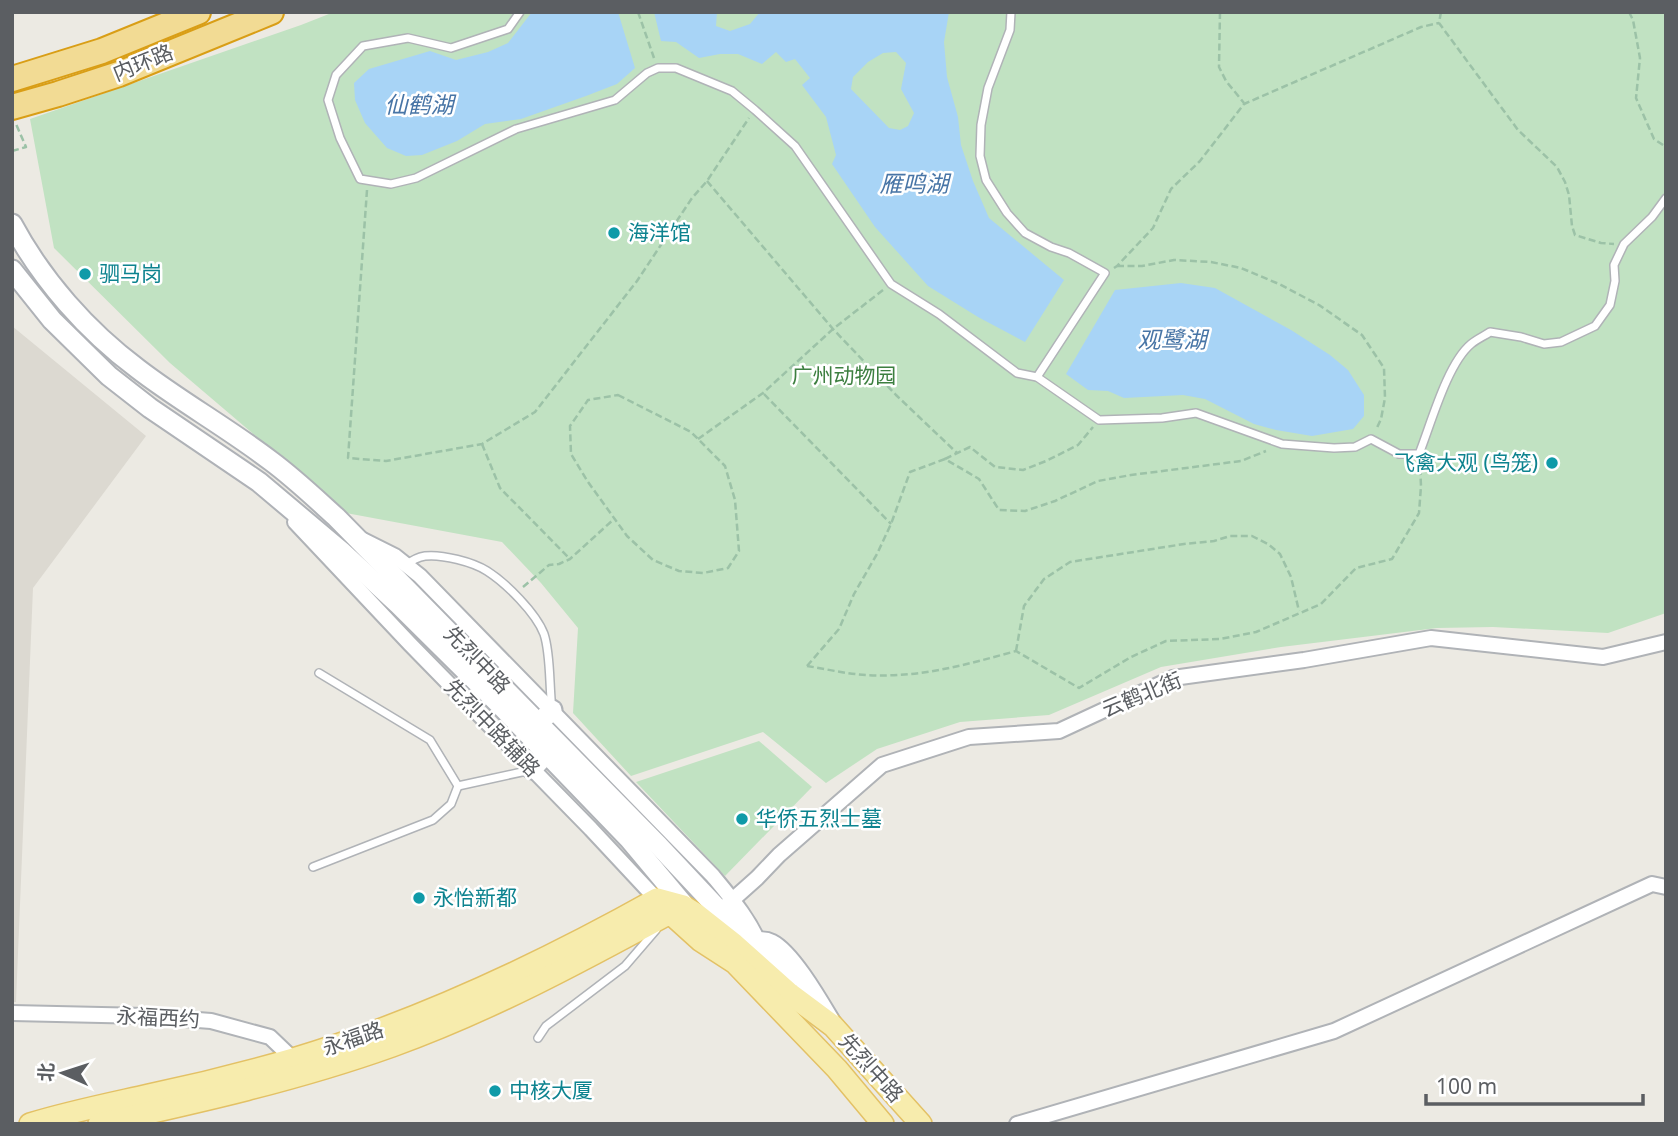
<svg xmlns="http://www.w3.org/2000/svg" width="1678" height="1136" font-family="'Noto Sans','Noto Sans SC',sans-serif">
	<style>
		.education { fill: #dcd9d1 }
		.green { fill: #c1e2c2 }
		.water { fill: #a8d4f6; fill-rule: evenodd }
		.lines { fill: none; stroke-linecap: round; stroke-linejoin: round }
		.lane-casing { stroke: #b0b3b7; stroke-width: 10 }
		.street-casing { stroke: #b0b3b7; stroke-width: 18 }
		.secondary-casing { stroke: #afb2b7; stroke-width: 23 }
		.primary-casing { stroke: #e3c165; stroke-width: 24 }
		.highway-casing { stroke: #d99e16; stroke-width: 28 }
		.path { stroke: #9cc2a7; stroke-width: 2.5; stroke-dasharray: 7 3.5; stroke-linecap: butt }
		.lane { stroke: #fff; stroke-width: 7 }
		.street { stroke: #fff; stroke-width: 14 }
		.secondary { stroke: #fff; stroke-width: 19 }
		.primary { stroke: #f7ecad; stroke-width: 21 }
		.highway { stroke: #f2db94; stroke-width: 24 }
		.culture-dot { fill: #0f9aa8; stroke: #fff; stroke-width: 2.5 }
		.labels { text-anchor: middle; stroke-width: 5; stroke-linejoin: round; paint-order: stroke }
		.street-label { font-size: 21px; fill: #5b5e62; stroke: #fff }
		.culture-label { font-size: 21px; fill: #0d838f; stroke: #fff; text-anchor: start }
		.park-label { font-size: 21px; fill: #3d7f40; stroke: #fff }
		.water-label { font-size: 23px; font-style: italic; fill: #4875a6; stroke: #fff }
	</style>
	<rect width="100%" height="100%" fill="#eceae3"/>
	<path class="education" d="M12,326L146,436L33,588L16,1002H12Z"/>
	<g class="green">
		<path d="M334,12H1666V613L1608,633L1493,627L1437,628L1281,647L1161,667L1049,715L960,722L877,749L826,783L763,732L631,776L573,713L578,628L541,583L502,542L346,513L170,363L54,248L30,119L301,25Z"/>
		<path d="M759,741L812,787L725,876L636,782Z"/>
	</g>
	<g class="water">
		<path d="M532,12H618L635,68L617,84L586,96L521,119L485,124L457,141L422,155L406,156L387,148L365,123L355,100L354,83L369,69L430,51L456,60L488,52L508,43Z"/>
		<path d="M654,12H717L716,26L730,31L750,24L760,12H949L944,42L947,77L958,117L961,145L973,181L989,218L1064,280L1025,342L978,317L928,286L875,227L832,164L836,155L826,117L802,85L810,78L795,59L786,62L776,52L762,64L738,54H720L699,58L676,42L661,41ZM896,52L906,63L901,89L914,113L908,126L900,130L889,128L851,89L853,77L868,62L883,53Z"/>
		<path d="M1181,283L1215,288L1291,330L1330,355L1348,370L1364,395V416L1353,429L1312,436L1276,430L1254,424L1205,399L1183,395L1124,398L1108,391L1088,390L1066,374L1115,290Z"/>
	</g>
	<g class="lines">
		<defs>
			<g id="lane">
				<path d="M520,12L508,29L451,48L408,38L363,46L336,75L328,100L340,138L360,179L391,184L416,178L516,129L615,100L647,73L658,68H676L732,91L755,110L795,146L891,284L939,314L1017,373L1037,377L1099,420L1162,418L1196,413L1282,444L1334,448L1355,447L1371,439L1399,454H1419C1431,424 1447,364 1471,344C1477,339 1484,336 1490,332L1521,337L1544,344L1561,342L1595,326L1610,305L1615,281L1614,265L1624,244L1652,217L1666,198"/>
				<path d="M1011,12L1010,30L988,88L981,125L980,156L986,180L1007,213L1025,233L1051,247L1069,253L1105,273L1037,377"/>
				<path d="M406,565C411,561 419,557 425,556C442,554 473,562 487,571C506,583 536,613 544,634C551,655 549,687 552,709"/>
				<path d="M458,786L531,770"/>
				<path d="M313,867L433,820L451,804L458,786L430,740L319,673"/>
				<path d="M538,1038L546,1026L625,966L656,930"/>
			</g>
			<g id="street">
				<path d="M295,522L410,644L591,829L661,904"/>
				<path d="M363,540L395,556L420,576L713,876C732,899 750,920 761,948"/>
				<path d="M720,911L757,878L779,855L882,765L969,737L1059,731L1173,678L1304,660L1431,638L1603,657L1666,642"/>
				<path d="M12,1013L146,1016L211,1021L270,1037L293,1059"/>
				<path d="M1017,1124L1334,1031L1652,884L1666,887"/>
			</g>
			<g id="secondary">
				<path d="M12,224C42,280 87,331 138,369C181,402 228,428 271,461C294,478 315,498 336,517L659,846L720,911L788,981"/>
				<path d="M12,270L52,320L109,376L150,408L259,482L341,551L398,604L499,704L629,839L690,912"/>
				<path d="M539,723L552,710"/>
				<path d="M532,769L546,754"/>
				<path d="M736,962C739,955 742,950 750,946C757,942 763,940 771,944C791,954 819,1003 831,1023"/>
			</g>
			<g id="primary">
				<path d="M30,1124C69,1112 109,1104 149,1095C197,1085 245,1073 293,1059C420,1021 541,964 657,899L683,906L696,914L734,944L790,994L833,1026L921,1124"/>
				<path d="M99,1124C198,1102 297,1080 392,1046C489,1011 580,962 670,913L701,941L735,963L837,1069L883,1124"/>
			</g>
			<g id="highway">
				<path d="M12,79L102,51L198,12"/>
				<path d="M12,107L58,94L119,74L271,12"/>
			</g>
		</defs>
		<use href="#lane" class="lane-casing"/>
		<use href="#street" class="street-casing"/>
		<use href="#secondary" class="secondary-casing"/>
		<use href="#primary" class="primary-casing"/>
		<use href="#highway" class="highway-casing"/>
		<g class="path">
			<path d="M638,12L654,58"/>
			<path d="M1220,12L1219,67L1226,81L1244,103"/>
			<path d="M1441,12L1439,23L1518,130L1557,167L1565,182L1569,195L1572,226L1575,235L1601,243L1614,244"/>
			<path d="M1629,12L1633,20L1640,58L1636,98L1654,139L1666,147"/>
			<path d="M12,151L26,147L16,124"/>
			<path d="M707,181L833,329L896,395L957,453"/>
			<path d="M367,190L348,458L386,461L482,444L535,412L637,281L692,198L707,181L749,118"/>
			<path d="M1117,266H1142L1174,260L1211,262L1241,268L1279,284L1319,305L1362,335L1384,368L1385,398L1381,419L1376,430"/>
			<path d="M1114,268L1117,266L1153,228L1171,189L1200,161L1244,104L1421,27L1439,23"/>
			<path d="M764,394L891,524"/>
			<path d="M618,395L691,432L725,466L735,500L739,551L728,568L703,573L679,571L653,560L627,536L588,482L571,454L570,426L588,400Z"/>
			<path d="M698,439L763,393L833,329L883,290"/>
			<path d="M482,444L500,488L570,559"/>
			<path d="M945,459L970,447L995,467L1023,470L1046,461L1078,445L1093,427"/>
			<path d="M523,587L549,565L559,564L570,559L614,519"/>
			<path d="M1016,651L1024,606L1044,579L1070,562L1184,544L1214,541L1230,536H1252L1268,544L1280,554L1291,577L1299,611"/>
			<path d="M807,666C826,669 847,674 866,675C920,678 965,665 1016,651L1079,688L1131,657L1166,641L1220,639L1256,632L1321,604L1356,568L1392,559L1419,513L1421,486L1420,465"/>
			<path d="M807,666L839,629L854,594L877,554L891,524L910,472L945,459L979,479L999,510L1025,511L1055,501L1098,481L1131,475L1241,461L1266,451"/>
		</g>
		<use href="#lane" class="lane"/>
		<use href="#street" class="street"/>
		<use href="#secondary" class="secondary"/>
		<use href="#primary" class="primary"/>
		<use href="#highway" class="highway"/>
	</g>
	<g class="culture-dot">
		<circle cx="614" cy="233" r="7"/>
		<circle cx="85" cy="274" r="7"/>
		<circle cx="1552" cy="463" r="7"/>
		<circle cx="742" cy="819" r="7"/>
		<circle cx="419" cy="898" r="7"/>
		<circle cx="495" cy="1091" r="7"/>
	</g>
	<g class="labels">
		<g class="street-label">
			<text transform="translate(143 63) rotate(-22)" y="7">内环路</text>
			<text transform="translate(477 660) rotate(46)" y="7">先烈中路</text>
			<text transform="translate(1142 695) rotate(-22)" y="7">云鹤北街</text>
			<text transform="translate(492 728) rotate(46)" y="7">先烈中路辅路</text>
			<text transform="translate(158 1018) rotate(3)" y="7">永福西约</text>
			<text transform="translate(353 1039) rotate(-19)" y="7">永福路</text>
			<text transform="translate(871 1068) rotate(48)" y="7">先烈中路</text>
		</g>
		<g class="culture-label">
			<text x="628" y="240">海洋馆</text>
			<text x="99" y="281">驷马岗</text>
			<text x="1538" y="470" text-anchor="end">飞禽大观 (鸟笼)</text>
			<text x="756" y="826">华侨五烈士墓</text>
			<text x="433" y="905">永怡新都</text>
			<text x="509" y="1098">中核大厦</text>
		</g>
		<g class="park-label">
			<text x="844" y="383">广州动物园</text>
		</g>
		<g class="water-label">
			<text x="419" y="113">仙鹤湖</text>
			<text x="914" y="192">雁鸣湖</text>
			<text x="1172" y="348">观鹭湖</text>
		</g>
	</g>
	<rect width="1678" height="1136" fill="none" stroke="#5b5e62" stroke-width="28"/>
	<g transform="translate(63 1073) rotate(273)" stroke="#ffffff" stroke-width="5" paint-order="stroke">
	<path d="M0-5L12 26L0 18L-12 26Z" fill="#5b5e62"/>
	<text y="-10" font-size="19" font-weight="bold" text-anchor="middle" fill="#5b5e62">北</text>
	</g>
	<path d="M1426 1094v10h217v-10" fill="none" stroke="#5b5e62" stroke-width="3.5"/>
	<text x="1436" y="1094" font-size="21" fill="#5b5e62" stroke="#ffffff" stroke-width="5" paint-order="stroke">100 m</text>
</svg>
